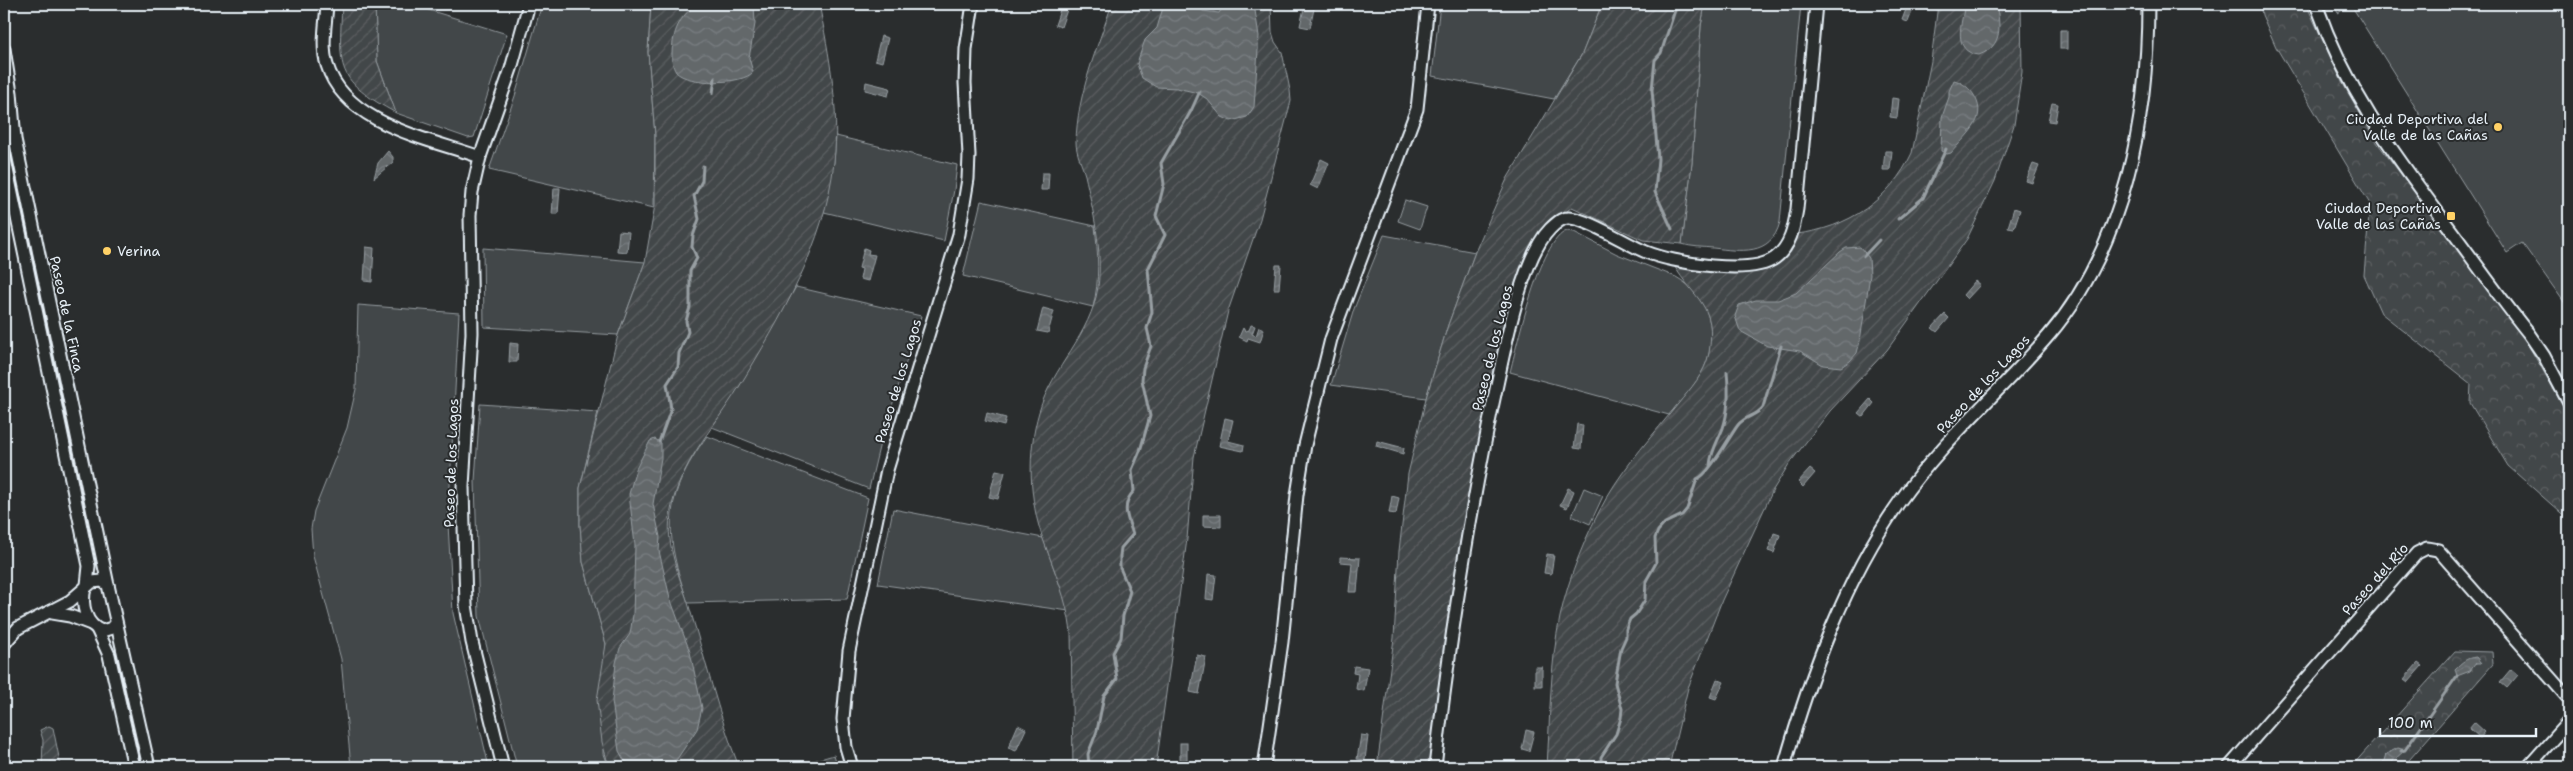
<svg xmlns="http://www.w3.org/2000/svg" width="2573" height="771" font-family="'Shantell Sans',sans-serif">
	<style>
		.grass { fill: #424648; stroke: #959ca0 }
		.park { fill: url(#park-crowns); stroke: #959ca0 }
		.garden { fill: url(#garden-furrows); stroke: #959ca0 }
		.water { fill: url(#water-waves); stroke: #989fa3 }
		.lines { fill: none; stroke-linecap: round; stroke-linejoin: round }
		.stream { stroke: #989fa3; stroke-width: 3 }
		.minor-casing { stroke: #e8f1f8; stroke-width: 15 }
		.minor { stroke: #2a2d2e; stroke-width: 11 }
		.poi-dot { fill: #ffd166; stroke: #2a2d2e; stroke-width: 2 }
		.labels { text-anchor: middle; stroke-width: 4; stroke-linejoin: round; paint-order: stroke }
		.poi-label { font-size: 14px; fill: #e8f1f8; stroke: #2a2d2e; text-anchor: end }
		.street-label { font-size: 14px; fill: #e8f1f8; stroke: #2a2d2e }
	</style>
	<defs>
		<pattern id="park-crowns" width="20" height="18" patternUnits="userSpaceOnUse" patternTransform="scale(1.25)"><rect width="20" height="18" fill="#424648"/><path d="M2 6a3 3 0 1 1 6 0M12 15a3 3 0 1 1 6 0" fill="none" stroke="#5d6163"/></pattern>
		<pattern id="garden-furrows" width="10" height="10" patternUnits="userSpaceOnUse" patternTransform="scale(1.25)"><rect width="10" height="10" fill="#424648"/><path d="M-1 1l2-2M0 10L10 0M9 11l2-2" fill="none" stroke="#5d6163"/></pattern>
		<pattern id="water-waves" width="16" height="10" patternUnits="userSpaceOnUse" patternTransform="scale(1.25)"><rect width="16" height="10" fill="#63686b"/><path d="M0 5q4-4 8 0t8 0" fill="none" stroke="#797e81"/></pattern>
	</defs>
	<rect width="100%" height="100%" fill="#2a2d2e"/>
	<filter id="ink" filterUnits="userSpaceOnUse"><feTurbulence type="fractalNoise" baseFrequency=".02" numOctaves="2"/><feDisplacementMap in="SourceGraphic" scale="10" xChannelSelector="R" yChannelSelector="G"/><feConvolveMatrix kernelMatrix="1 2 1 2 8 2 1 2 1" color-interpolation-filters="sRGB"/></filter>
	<g filter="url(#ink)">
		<g class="grass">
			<path d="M375,4H409L507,34L474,137L468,138L396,113L377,61Z"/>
			<path d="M542,4H651L648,52L655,135L654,208L489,170L515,96Z"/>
			<path d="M1440,4H1602L1582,54L1554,99L1432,76Z"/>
			<path d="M1705,4H1801L1780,222C1771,257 1740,251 1713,248C1703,247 1691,247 1682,244L1692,163L1701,26Z"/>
			<path d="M2333,4H2569V309L2522,243L2507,253L2351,5L2338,13Z"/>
			<path d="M836,136L957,165L954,190L944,241L824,212L834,162Z"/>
			<path d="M1405,200L1427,207L1420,229L1398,221Z"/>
			<path d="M981,201L1095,226C1098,254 1100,279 1093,307L963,276Z"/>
			<path d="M1567,231L1574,232L1617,254L1676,277C1709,295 1720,335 1704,368C1696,385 1681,400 1669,415L1510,372C1517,345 1540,239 1567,231Z"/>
			<path d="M1384,235L1475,252L1448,325L1426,398L1331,385L1354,309Z"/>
			<path d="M483,248L645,262L618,335L484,327Z"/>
			<path d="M796,287L921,316L880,443L869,489L712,427L739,386Z"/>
			<path d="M358,305L459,313L448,524L453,613L489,767H351L341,659L313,556L311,529L314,511L347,428L356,389Z"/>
			<path d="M480,404L598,412L580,488V525L583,562L606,644L604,754L609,767H517L479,616L475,481Z"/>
			<path d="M707,436L868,498L847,599L688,603C664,533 662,498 707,436Z"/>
			<path d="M1584,488L1603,496L1590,524L1572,516Z"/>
			<path d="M893,509L1043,538L1069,611L878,584Z"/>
			<path d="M834,755L838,767H792Z"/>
		</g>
		<g class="park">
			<path d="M2260,4H2306L2342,82L2376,141L2524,338L2555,391L2569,419V520L2508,466L2470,403L2471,384L2381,313L2364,275L2370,204L2276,47L2262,15Z"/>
			<path d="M2455,651L2492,652L2493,664L2403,767H2351Z"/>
		</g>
		<g class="garden">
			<path d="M342,4H375L377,61L396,113C335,80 339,69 342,4Z"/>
			<path d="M651,4H819C829,54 840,110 834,162C825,244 781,318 739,387C714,428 677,466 670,516C666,546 679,575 688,603C705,658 718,713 739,767H609L602,742L597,700L606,644L583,562L580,525V488L618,335L645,262L655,205V135L648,52Z"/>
			<path d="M1112,4H1271L1272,32L1275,42L1282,52L1290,90L1291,101L1260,219L1228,311L1194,457L1187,539L1156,767H1073L1071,632C1067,599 1054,570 1043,539C1029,500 1027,452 1039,412C1052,367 1091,335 1098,287C1103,251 1093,210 1085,175C1082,165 1076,153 1076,142C1077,95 1097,48 1112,4Z"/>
			<path d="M1602,4H1705L1701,26L1692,163L1682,244L1643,240L1572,207L1546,227L1491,389L1470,491L1452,598L1433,767H1377L1394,638L1399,551L1408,474L1426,398L1448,325L1475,252L1507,179L1582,54Z"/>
			<path d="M1938,4H2021L2022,72L2014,125L1995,181L1967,239L1887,350L1830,411L1789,464L1773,490L1722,600L1688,688L1669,767H1547C1550,719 1550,664 1560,617C1569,576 1586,534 1607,497C1626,464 1654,434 1678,404C1690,389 1705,374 1709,353C1717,304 1695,301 1673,264L1749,270L1791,247L1797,234C1848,228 1890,200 1912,153L1931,61Z"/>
			<path d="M49,726L53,728L61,767H42L43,740L40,730Z"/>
		</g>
		<g class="water">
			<path d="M697,4H754L755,24L749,58L753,72C743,85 687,85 676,72C672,66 672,60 672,53C673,31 679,17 697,4Z"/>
			<path d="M1062,4H1069L1061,27L1055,25Z"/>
			<path d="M1164,4H1193L1203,11L1219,13L1225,4H1254L1259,36L1254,107L1247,117L1231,121L1222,117L1207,99L1198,93L1177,88L1156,87L1142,78L1137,64L1139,57L1145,40L1157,28Z"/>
			<path d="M1305,4H1315L1310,28L1300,26Z"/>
			<path d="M1908,4H1915L1908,22L1902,20Z"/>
			<path d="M1965,4H1996C2000,24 2004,46 1979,55C1951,52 1962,22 1965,4Z"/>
			<rect x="2060" y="30" width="7" height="19"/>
			<path d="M881,36L888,38L882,62L875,60Z"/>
			<path d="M1954,80C1962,82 1971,89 1975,97C1988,120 1965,136 1951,153L1947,154L1941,151L1942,117L1949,97V91Z"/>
			<path d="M866,82L890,88L888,96L865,90Z"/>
			<path d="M1892,98L1899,99L1897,118L1890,117Z"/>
			<path d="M2052,103L2058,104L2055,122L2048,121Z"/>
			<path d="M388,151L393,157V162L374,178L378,163Z"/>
			<path d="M1885,151H1892L1890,170H1883Z"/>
			<path d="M1321,159L1329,163L1318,189L1310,185Z"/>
			<path d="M2033,164L2039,166L2032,183L2026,181Z"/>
			<path d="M1042,173H1049L1048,190H1041Z"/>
			<path d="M554,188H560L558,214H552Z"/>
			<path d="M2014,208L2020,210L2014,228L2008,227Z"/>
			<path d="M619,231L629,232L627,252L617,251Z"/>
			<path d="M366,247L374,248L372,282L364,281Z"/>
			<path d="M1860,247L1869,258L1870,275L1860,341L1857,353L1850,361L1841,367L1823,365L1800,351L1767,346L1740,331L1735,316L1739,305L1756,300H1778L1796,293L1840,252L1846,248Z"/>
			<path d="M864,248L869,250L868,254L875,255L868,281L860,279L862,269L859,268Z"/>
			<path d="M1276,265H1281L1279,289H1274Z"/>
			<path d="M1975,281L1980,285L1967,299L1963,295Z"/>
			<path d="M1043,308L1054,311L1048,333L1037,331Z"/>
			<path d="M1945,314L1949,318L1937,332L1932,328Z"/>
			<path d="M1251,325L1255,326L1252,334L1256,336L1259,327L1264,329L1260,342L1248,338L1247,341L1239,337L1243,328L1245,331L1249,330Z"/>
			<path d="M510,343L518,344L517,362H509Z"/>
			<path d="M1870,399L1874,403L1863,417L1858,413Z"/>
			<path d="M987,413L1006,418L1004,426L985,421Z"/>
			<path d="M1225,418L1233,420L1228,441L1244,445L1243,451L1219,446Z"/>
			<path d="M1577,424L1583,425L1581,449L1574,448Z"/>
			<path d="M655,439L661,443V458L653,504L660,537L659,551L670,598L690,652L702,708L697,729L677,759L664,767H633L624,760L619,751L612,701L616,663L620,648L630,634L633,615L635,545L629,494L636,469L650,441Z"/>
			<path d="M1377,441L1404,448L1403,454L1376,446Z"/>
			<path d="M1810,469L1815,473L1803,487L1798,482Z"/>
			<path d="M996,470L1005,472L998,499L989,497Z"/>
			<path d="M1568,488L1574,491L1567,508L1560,505Z"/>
			<path d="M1392,496L1399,498L1396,514L1389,513Z"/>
			<path d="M1203,515H1221V527L1203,526Z"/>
			<path d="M1774,533L1780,535L1774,553L1768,551Z"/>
			<path d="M1547,554L1554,555L1551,574L1544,573Z"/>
			<path d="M1340,557L1360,558L1357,592H1349L1352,563L1340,562Z"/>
			<path d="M1208,574L1216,575L1213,600L1206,599Z"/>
			<path d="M1197,655L1206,657L1199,694L1190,692Z"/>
			<path d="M2476,657L2481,663H2476L2470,671L2457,676L2455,669C2462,662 2466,658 2476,657Z"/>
			<path d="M2418,663L2422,666L2408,682L2404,679Z"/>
			<path d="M1354,666L1368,668L1364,691L1356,689L1358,674L1353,673Z"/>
			<rect x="1535" y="667" width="7" height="19"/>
			<path d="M2511,669L2518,675L2507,688L2500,682Z"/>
			<path d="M1717,679L1724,682L1716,699L1710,697Z"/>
			<path d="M2474,722L2485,732L2480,738L2469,728Z"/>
			<path d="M1018,725L1026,729L1016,751L1008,748Z"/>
			<path d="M1526,730L1534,732L1529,751L1522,749Z"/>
			<path d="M1361,735L1368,736L1365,760L1357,759Z"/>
			<rect x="1180" y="743" width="7" height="24"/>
			<path d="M2398,748L2405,750L2393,761L2392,767H2382L2386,754Z"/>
		</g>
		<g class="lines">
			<g class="stream">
				<path d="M713,93L715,78"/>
				<path d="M1898,219L1923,198L1946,149"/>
				<path d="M1672,229L1655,192L1658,159L1652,90L1655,60L1661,53L1677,4"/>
				<path d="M1864,256L1879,240"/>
				<path d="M659,442L671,409L667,384L678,367L679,353L688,332L686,321L690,307V271L697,258L692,247L693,236L699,219L694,196L702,181L703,166"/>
				<path d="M1710,465C1711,451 1718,441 1723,428C1729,410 1729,391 1727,372"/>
				<path d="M2401,751L2405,750L2457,676"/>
				<path d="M1089,767L1088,754L1097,731L1104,696L1117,679L1113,653L1121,638L1123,616L1130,591L1120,568V556L1121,548L1133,534C1127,518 1121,504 1134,491L1132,470L1140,451L1150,416L1142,380L1143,368L1151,346L1147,328L1152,312L1148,269L1165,235L1156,216L1164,184L1161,163L1191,111L1200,91"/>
				<path d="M1601,767V757L1616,734L1621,718L1622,709L1615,683L1621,648L1626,637V629L1630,619L1636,614L1645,600L1646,581L1656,563L1655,538L1658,531L1665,523L1682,515L1687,509L1697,479C1709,475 1729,437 1738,425C1745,416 1757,416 1763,407L1781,346"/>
			</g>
			<defs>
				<g id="minor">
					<path d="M327,4C326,23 321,46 327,65C345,124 429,139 480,157"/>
					<path d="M2316,4C2346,89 2391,150 2445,222C2473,259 2500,298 2529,334L2544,356L2569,403"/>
					<path d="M4,49L11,93L15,139L108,585"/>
					<path d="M4,155L89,566L87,585"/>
					<path d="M85,588C81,604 85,625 102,631L112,628L116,624"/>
					<path d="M52,613L70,616L91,624"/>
					<path d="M97,629L109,655L134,767"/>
					<path d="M4,644L18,628L70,601L92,582L102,581L108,585L149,767"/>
					<path d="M503,767L472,642L466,605L463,487L472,333L470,215L472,192L480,157L511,69L529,4"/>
					<path d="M852,767L846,747L843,719L849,651L887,470L959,234L968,179L969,155L965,83L966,49L973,4"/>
					<path d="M1264,767L1282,642L1297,495L1305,445L1331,339L1417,109L1428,4"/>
					<path d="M1435,767C1450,637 1470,508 1498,380C1506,342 1523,256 1550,229C1555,224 1561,218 1568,218C1585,217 1628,245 1646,252C1673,263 1751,276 1775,258C1791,246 1794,227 1797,209L1816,4"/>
					<path d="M1784,767C1810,675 1845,579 1900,501C1943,440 2001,391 2049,335C2125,246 2148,118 2148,4"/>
					<path d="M2229,767L2417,553L2427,548L2438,550L2569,699"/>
					<path d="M2528,767L2569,721"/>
				</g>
			</defs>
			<use href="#minor" class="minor-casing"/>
			<use href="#minor" class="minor"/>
		</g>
	</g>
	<g class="poi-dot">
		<circle cx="2498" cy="127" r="5"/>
		<rect x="2446" y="211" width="10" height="10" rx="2.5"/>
		<circle cx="107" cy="251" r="5"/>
	</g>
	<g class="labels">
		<g class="poi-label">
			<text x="2488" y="124">Ciudad Deportiva del<tspan x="2488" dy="16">Valle de las Cañas</tspan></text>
			<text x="2441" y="213">Ciudad Deportiva<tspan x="2441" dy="16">Valle de las Cañas</tspan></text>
			<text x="117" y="256" text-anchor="start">Verina</text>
		</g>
		<g class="street-label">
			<text transform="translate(67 314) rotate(78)" y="5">Paseo de la Finca</text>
			<text transform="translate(1492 348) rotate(-76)" y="5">Paseo de los Lagos</text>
			<text transform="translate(898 381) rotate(-73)" y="5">Paseo de los Lagos</text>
			<text transform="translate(1983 384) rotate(-47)" y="5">Paseo de los Lagos</text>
			<text transform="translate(451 463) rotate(-88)" y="5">Paseo de los Lagos</text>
			<text transform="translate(2375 579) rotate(-48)" y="5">Paseo del Río</text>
		</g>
	</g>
	<rect width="2573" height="771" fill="none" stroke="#2a2d2e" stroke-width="20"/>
	<rect x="10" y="10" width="2553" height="751" fill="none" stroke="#e8f1f8" stroke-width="2" filter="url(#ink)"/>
	<path d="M2380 728v8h156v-8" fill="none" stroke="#e8f1f8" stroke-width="2.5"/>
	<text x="2388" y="728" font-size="15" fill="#e8f1f8" stroke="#2a2d2e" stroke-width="4" paint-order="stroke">100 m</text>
</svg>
